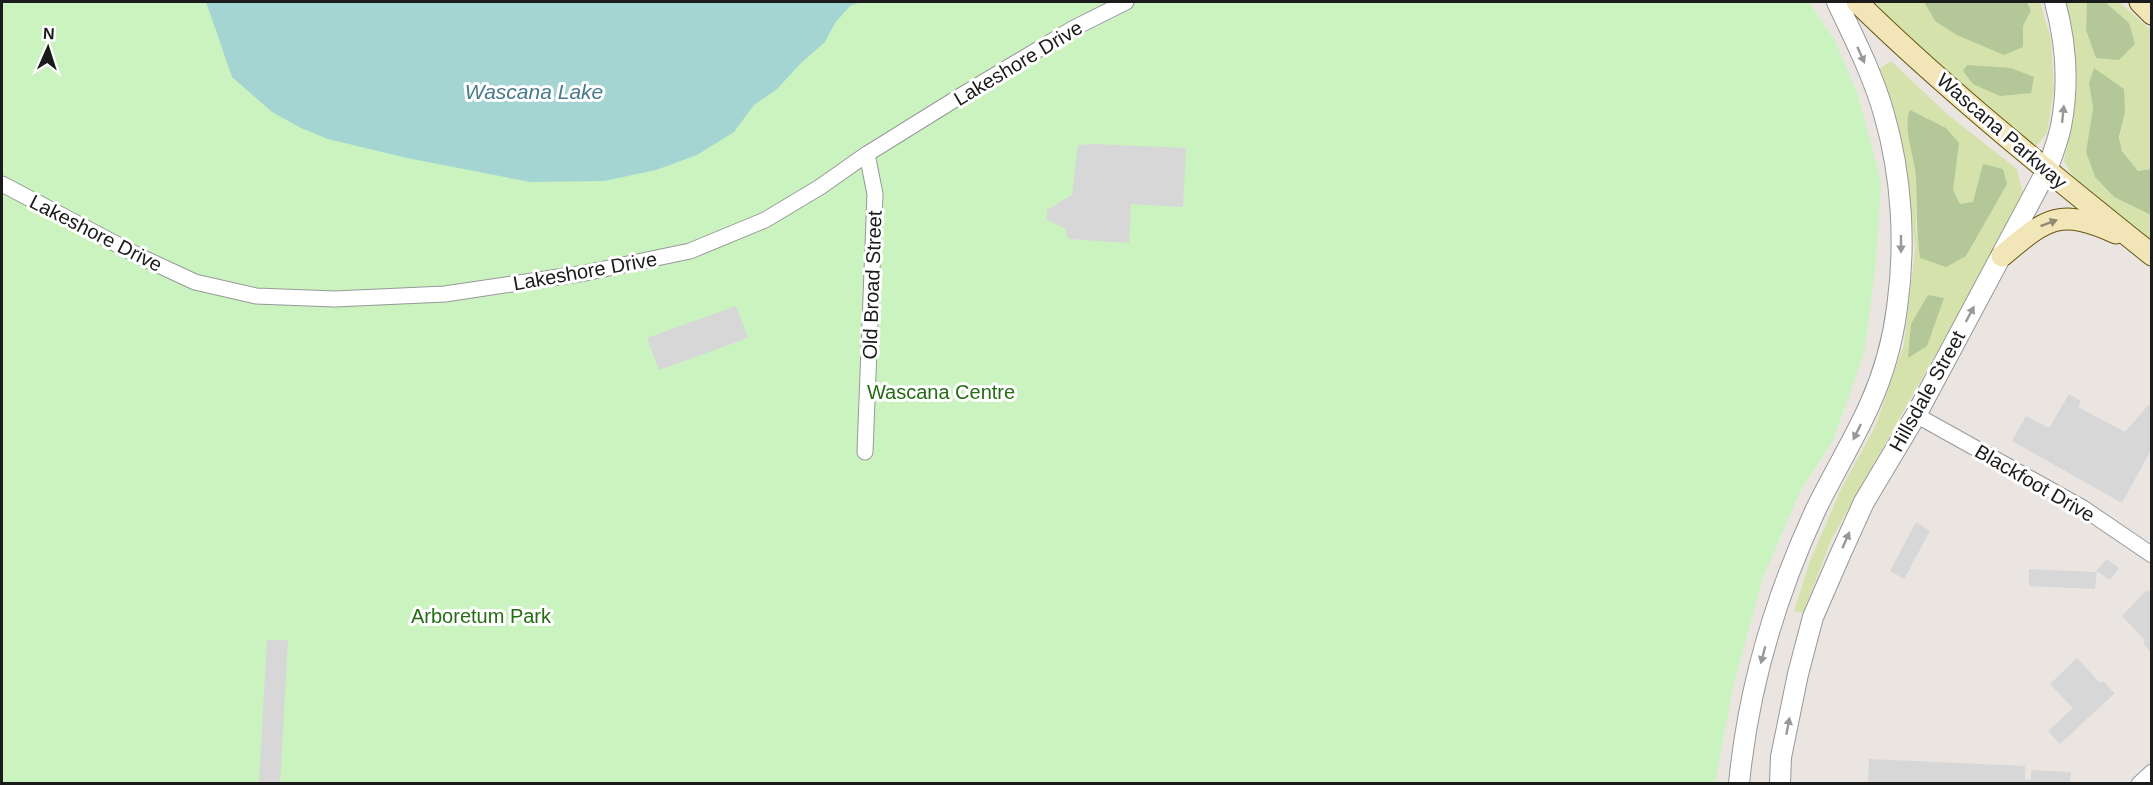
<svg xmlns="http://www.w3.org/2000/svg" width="2153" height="785" font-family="Arial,sans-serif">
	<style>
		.grass { fill: #d5e2ab; fill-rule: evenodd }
		.forest { fill: #b3c799 }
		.park { fill: #caf3c0 }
		.parking { fill: #d7d7d7 }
		.water { fill: #a5d5d3 }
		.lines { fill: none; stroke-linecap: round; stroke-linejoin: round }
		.minor-casing { stroke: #989898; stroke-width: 17 }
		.tertiary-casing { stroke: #989898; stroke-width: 22 }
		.secondary-casing { stroke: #65570e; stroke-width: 23 }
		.minor { stroke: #fff; stroke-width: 15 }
		.tertiary { stroke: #fff; stroke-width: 20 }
		.secondary { stroke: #f2e5b8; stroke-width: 21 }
		.oneway { fill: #989898 }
		.oneway2 { fill: #918a71 }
		.labels { text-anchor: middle; stroke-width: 6; stroke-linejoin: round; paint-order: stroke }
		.street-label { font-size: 20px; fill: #1b1b1b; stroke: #fff }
		.park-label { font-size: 20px; fill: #256c15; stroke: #fff }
		.water-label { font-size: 21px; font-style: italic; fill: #477b8b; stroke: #fff }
	</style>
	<rect width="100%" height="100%" fill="#ebe5e1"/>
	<g class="grass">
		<path d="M1872,2H1924L1935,21L2023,47V26L2031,11L2027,2H2040L2051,39L2054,89L2047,133L2036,146L1934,61Z"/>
		<path d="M2065,2H2087L2086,30L2129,23L2105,2H2119L2151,30V169L2138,171C2117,146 2117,144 2125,112L2094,69L2089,83L2093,108L2086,152L2095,177L2114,197L2151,215V242L2074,178L2064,161C2076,108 2082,54 2065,2Z"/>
		<path d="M1891,61L1948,115L2017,169L2023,193L1942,343L1832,538L1803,613L1794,611L1810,561L1841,489L1876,425L1904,344L1915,251L1907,169L1890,97L1879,69ZM1906,120L1953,190L1960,204L1973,202L1984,164L1967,256L1920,258L1916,229V176Z"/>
	</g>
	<g class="forest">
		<path d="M1924,2H2027L2031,11L2023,26V47L2004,55L1957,35L1935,21Z"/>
		<path d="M2087,2H2105L2129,23L2135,44L2119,60L2096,58L2086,30Z"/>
		<path d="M1967,65L2011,68L2034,77L2031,93L2000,96L1973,84L1963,71Z"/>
		<path d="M2094,68L2124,89L2125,112L2119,137L2122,151L2138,171L2151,169V215L2114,197L2095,177L2086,152L2093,108L2089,83Z"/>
		<path d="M1910,110L1946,128L1959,143L1953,190L1960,204L1973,202L1983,164L2003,169L2007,184L1966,256L1946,267L1920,258C1916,231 1917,205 1916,178C1915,157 1902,128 1910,110Z"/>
		<path d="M1928,295L1944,298L1927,346L1908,358L1911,324Z"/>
	</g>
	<path class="park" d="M2,2H1809L1834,39L1857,92L1881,181L1875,273L1864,353L1834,438L1800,492L1763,577L1733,687L1715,783L2,784Z"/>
	<g class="parking">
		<path d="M1093,144L1186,148L1183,207L1131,204L1129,243L1068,239L1066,229L1047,220V210L1072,195L1078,145Z"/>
		<path d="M736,306L748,338L659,370L647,338Z"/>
		<path d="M2069,394L2081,401L2078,407L2125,432L2151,402V450L2122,503L2012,441L2026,416L2049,428Z"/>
		<path d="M1916,522L1930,531L1904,579L1890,571Z"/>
		<path d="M2107,559L2119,568L2110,580L2097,571L2095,589L2029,586V569L2095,572Z"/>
		<path d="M2147,590L2151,594V652L2143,643L2145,640L2122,616Z"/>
		<path d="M267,640H288L280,783H259Z"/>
		<path d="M2077,658L2100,683L2103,681L2115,693L2060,744L2048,731L2073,708L2050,684Z"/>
		<path d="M1869,759L2025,766V779L2031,780V770L2071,772L2070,783H1868Z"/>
	</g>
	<path class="water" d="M206,2H861L850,6L835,23L825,42L800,64L777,89L754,105L734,132L697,155L656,170L604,181L530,182L407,158L328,139L301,128L272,112L232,77Z"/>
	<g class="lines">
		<defs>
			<g id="minor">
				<path d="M2,184L139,256L195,282L256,296L335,299L445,294L585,273L690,251L765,220L820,187L867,154L962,95L1074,28L1126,2"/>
				<path d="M1916,415L2083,508L2152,555"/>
				<path d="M865,452L875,194L867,154"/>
				<path d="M2139,784L2152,772"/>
			</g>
			<g id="tertiary">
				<path d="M1739,784C1748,689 1776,595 1816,509C1833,474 1854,440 1870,404C1883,375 1893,339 1897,308C1906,245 1902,176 1884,114C1873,75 1854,38 1837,2"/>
				<path d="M1780,784L1781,757L1798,674L1813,617L1840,555L1864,502L1916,415L2047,170C2052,156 2058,141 2061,126C2069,85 2066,42 2055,2"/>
			</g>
			<g id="secondary">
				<path d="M1857,2C1949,92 2051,174 2152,255"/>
				<path d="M2140,2L2152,14"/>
				<path d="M2002,256C2046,219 2059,207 2116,233"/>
			</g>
		</defs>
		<use href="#minor" class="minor-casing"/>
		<use href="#tertiary" class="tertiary-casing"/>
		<use href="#secondary" class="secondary-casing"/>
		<use href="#minor" class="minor"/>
		<use href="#tertiary" class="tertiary"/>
		<use href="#secondary" class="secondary"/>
	</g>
	<defs><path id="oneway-solid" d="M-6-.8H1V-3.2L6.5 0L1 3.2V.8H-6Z" transform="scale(1.5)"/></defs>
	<g class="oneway">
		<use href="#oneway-solid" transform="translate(1861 55) rotate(66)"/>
		<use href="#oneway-solid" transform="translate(2063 114) rotate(-84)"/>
		<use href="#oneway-solid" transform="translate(1901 244) rotate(90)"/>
		<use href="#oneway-solid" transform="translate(1970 314) rotate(-62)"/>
		<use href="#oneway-solid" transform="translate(1857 432) rotate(116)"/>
		<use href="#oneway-solid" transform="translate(1846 540) rotate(-66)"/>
		<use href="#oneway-solid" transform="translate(1763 655) rotate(105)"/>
		<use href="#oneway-solid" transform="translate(1788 726) rotate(-79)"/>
	</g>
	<use class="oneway2" href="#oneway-solid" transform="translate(2049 223) rotate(-21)"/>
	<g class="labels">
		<g class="street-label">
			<text transform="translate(1018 63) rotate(-31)" y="7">Lakeshore Drive</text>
			<text transform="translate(2002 131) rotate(41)" y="7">Wascana Parkway</text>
			<text transform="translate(96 233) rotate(27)" y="7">Lakeshore Drive</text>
			<text transform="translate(585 271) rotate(-10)" y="7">Lakeshore Drive</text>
			<text transform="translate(872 285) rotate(-88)" y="7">Old Broad Street</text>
			<text transform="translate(1927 391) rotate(-61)" y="7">Hillsdale Street</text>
			<text transform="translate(2035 483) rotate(30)" y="7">Blackfoot Drive</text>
		</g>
		<g class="park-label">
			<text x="941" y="399">Wascana Centre</text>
			<text x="481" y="623">Arboretum Park</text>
		</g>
		<g class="water-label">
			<text x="534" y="99">Wascana Lake</text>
		</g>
	</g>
	<rect width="2153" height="785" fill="none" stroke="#1b1b1b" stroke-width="6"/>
	<g transform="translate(48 48) rotate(3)" stroke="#ffffff" stroke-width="4.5" paint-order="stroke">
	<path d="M0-4.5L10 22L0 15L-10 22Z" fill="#1b1b1b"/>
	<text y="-9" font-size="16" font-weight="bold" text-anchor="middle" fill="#1b1b1b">N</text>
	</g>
</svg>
